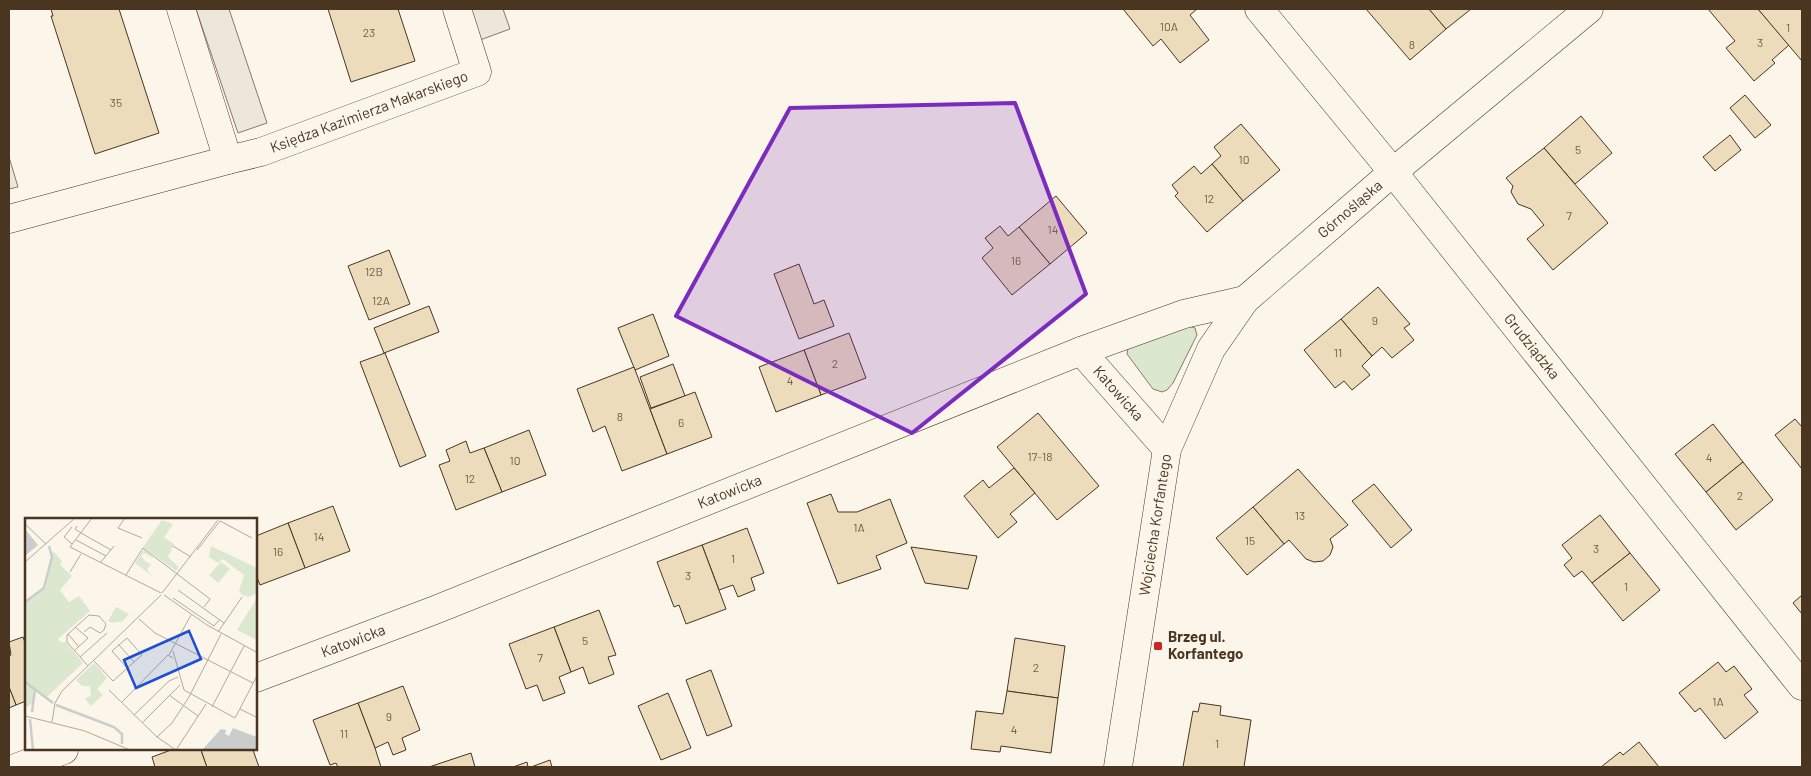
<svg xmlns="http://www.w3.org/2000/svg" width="1811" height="776" font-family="Barlow,sans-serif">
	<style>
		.green { fill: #dce7d0; stroke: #887966 }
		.parking { fill: #ede7d9; stroke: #887966 }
		.building { fill: #ecdcbc; stroke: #4a3520 }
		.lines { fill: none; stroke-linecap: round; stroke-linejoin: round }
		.street-casing { stroke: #4a3520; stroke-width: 29 }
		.street { stroke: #fbf6e9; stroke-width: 28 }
		.marked { fill: #7b2cbf; fill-opacity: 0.2; stroke: #7b2cbf; stroke-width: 4; stroke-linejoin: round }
		.poi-dot { fill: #c62828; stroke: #fbf6e9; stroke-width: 2 }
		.labels { text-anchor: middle; stroke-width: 4; stroke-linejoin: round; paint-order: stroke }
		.number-label { font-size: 12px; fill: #725f47 }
		.street-label { font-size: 15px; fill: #4a3520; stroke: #fbf6e9 }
		.poi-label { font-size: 15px; font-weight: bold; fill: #4a3520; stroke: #fbf6e9; text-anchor: start }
		.inset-river { fill: none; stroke: #c9cecd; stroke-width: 2.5 }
		.inset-road { fill: none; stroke: #b4a999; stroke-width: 1 }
		.view { fill: #1d4ed8; fill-opacity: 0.15; stroke: #1d4ed8; stroke-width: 2.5 }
		.inset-edge { fill: none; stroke: #4a3520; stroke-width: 2.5 }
	</style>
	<rect width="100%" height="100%" fill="#fbf6e9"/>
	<path class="green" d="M1189,326L1195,328L1197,335L1173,383L1167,390L1162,392L1153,389L1127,354L1128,348Z"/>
	<g class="parking">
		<path d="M196,9H229L267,123L238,133Z"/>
		<path d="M469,9H503L510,29L480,40Z"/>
		<path d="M9,157L18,187L9,189Z"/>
	</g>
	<g class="building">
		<path d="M51,9H119L159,133L95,154L51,16H53Z"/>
		<path d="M328,9H398L415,61L351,82Z"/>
		<path d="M1123,9H1197L1190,15L1209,40L1180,63L1161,39L1153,46Z"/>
		<path d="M1366,9H1429L1446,29L1410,60Z"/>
		<path d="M1429,9H1471L1446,29Z"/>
		<path d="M1708,9H1758L1789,45L1772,60L1775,63L1754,81L1726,48L1735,41Z"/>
		<path d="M1758,9H1800L1802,11V61Z"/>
		<path d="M1745,95L1771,125L1755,138L1730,108Z"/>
		<path d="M1581,116L1612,153L1575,184L1544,148Z"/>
		<path d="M1241,124L1280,170L1243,201L1212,164L1221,156L1214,147Z"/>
		<path d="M1730,135L1741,150L1715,171L1703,157Z"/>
		<path d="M1544,148L1608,223L1553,270L1527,239L1544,225L1531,209L1518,204L1511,192L1513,186L1506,178Z"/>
		<path d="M1212,164L1243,201L1207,232L1175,196L1178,193L1172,185L1194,166L1201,174Z"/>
		<path d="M1056,196L1087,233L1050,264L1019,227Z"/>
		<path d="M1000,226L1008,236L1019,227L1050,264L1012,295L982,258L993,248L985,238Z"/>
		<path d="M389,250L410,304L369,320L348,266Z"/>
		<path d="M799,264L814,304L824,300L834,326L799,339L774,274Z"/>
		<path d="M1378,287L1410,324L1404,328L1414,340L1392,358L1382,347L1372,356L1341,319Z"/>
		<path d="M429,306L439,332L384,353L374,328Z"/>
		<path d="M653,314L669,356L635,370L618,328Z"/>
		<path d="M1341,319L1372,356L1362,366L1370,375L1352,390L1344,381L1335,388L1304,350Z"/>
		<path d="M849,333L866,378L821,395L804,350Z"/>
		<path d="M804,350L821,395L776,412L759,367Z"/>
		<path d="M385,353L426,456L400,467L360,362Z"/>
		<path d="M673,364L685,396L651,408L640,377Z"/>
		<path d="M634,367L667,454L622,471L605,426L593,432L577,389Z"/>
		<path d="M695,392L712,437L667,454L650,409Z"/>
		<path d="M1038,413L1099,486L1057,520L997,447Z"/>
		<path d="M1795,419L1802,427V469L1775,435Z"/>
		<path d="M1713,424L1743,462L1706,492L1675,454Z"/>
		<path d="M529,430L546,475L502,492L484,448Z"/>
		<path d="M466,441L470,453L484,448L502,492L456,510L439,465L450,461L446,450Z"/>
		<path d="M1743,462L1773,500L1736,530L1706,492Z"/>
		<path d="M1014,468L1035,493L1010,514L1017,522L998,538L964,496L983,480L989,488Z"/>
		<path d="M1298,469L1348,525L1330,539L1333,547L1330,555L1323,561L1314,562L1306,559L1289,540L1284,544L1253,507Z"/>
		<path d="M1374,484L1412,530L1391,548L1352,501Z"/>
		<path d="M831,494L838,512H857L890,499L907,543L876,556L881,569L838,584L807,503Z"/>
		<path d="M333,506L350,551L305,568L288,523Z"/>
		<path d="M1253,507L1284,544L1247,575L1216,538Z"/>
		<path d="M1600,515L1630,553L1592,583L1582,571L1574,577L1564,565L1572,558L1562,545Z"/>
		<path d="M288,523L305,568L260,585L256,575V536Z"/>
		<path d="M747,528L764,573L751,578L755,590L738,597L733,585L719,590L702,545Z"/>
		<path d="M702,545L726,609L686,624L679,605L674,607L657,562Z"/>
		<path d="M911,547L977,556L968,589L925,583Z"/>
		<path d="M1630,553L1660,590L1623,621L1592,583Z"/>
		<path d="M1802,595V614L1793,603Z"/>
		<path d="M599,610L616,655L608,657L614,674L589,684L583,667L571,672L554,627Z"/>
		<path d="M554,627L571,672L559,677L565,693L543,701L537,685L526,689L509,644Z"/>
		<path d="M23,637L26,645V701L16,705L9,687V656L11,655L9,642Z"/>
		<path d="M1015,638L1065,646L1058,698L1007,691Z"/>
		<path d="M1718,662L1726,672L1734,666L1752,689L1744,695L1758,712L1725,739L1700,708L1695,712L1679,693Z"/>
		<path d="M711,670L732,726L707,736L686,680Z"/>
		<path d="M403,686L420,730L402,738L406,750L393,755L388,742L375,748L358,703Z"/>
		<path d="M9,687L16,705L9,708Z"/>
		<path d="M1007,691L1058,698L1051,753L1001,746L1000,752L971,749L976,711L1003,714Z"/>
		<path d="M668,693L691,748L661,760L638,706Z"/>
		<path d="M358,703L375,748L381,767H338L336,763L330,765L313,720Z"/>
		<path d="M1200,703L1221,706L1220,715L1251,720L1244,767H1183L1193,711L1198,712Z"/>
		<path d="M1639,742L1659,767H1601L1620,752L1623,755Z"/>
		<path d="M171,750H201L207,767H155L152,757Z"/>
		<path d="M201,750H253L259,767H207Z"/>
		<path d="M471,753L475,767H429Z"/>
		<path d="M550,760L552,767H531Z"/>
		<path d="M527,762L528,767H513Z"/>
	</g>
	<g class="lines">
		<defs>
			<g id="street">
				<path d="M181,9L228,160"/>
				<path id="s1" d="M1259,9L1393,172L1802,686"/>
				<path id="s2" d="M9,219L228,160L261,152L477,72L457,9"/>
				<path id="s3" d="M1081,351L1184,314L1245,300L1393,172L1589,9"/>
				<path id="s4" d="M256,678L435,610L1081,351L1167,449"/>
				<path d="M18,767L64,750"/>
				<path id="s5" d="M1118,767L1167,449L1211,349L1245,300"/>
			</g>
		</defs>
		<use href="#street" class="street-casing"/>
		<use href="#street" class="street"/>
	</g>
	<path class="marked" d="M1015,103L1086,294L912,433L676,316L790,108Z"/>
	<rect class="poi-dot" x="1153" y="641" width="10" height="10" rx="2.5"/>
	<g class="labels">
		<g class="number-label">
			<text x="1169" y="31">10A</text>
			<text x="1788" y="32">1</text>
			<text x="369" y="37">23</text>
			<text x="1760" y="47">3</text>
			<text x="1412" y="49">8</text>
			<text x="116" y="107">35</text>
			<text x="1578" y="154">5</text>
			<text x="1244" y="164">10</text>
			<text x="1209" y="203">12</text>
			<text x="1569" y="220">7</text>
			<text x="1053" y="234">14</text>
			<text x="1016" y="265">16</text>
			<text x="374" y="276">12B</text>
			<text x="381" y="305">12A</text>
			<text x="1375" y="325">9</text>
			<text x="1338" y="357">11</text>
			<text x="835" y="368">2</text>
			<text x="790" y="385">4</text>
			<text x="620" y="421">8</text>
			<text x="681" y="427">6</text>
			<text x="1040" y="461">17-18</text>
			<text x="1709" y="462">4</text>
			<text x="515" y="465">10</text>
			<text x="470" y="483">12</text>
			<text x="1740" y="500">2</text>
			<text x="1300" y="520">13</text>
			<text x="859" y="532">1A</text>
			<text x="319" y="541">14</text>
			<text x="1250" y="545">15</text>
			<text x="1596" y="553">3</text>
			<text x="278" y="556">16</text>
			<text x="733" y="563">1</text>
			<text x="688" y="580">3</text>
			<text x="1626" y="591">1</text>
			<text x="585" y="645">5</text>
			<text x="540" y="662">7</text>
			<text x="1036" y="672">2</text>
			<text x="1718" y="706">1A</text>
			<text x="389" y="721">9</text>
			<text x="1014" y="734">4</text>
			<text x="344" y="738">11</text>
			<text x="1217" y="748">1</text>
		</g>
		<g class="street-label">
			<text dy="5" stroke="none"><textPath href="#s2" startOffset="376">Księdza Kazimierza Makarskiego</textPath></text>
			<text dy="5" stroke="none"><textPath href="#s3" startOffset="311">Górnośląska</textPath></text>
			<text dy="5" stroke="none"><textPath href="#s1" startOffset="434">Grudziądzka</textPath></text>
			<text dy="5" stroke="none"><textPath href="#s4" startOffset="944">Katowicka</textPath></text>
			<text dy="5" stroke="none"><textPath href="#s4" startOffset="509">Katowicka</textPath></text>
			<text dy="5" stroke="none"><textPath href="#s5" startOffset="245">Wojciecha Korfantego</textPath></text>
			<text dy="5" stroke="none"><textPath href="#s4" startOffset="104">Katowicka</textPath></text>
		</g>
		<g class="poi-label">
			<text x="1168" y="642">Brzeg ul.<tspan x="1168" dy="17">Korfantego</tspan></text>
		</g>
	</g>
	<g transform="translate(25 518)">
		<rect width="232" height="232" fill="#fbf6e9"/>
		<path d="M137,2L148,6L139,19L149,26L143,39L154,49L151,53L118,29ZM186,28L232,50V75L223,79L217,77L214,73L219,57L198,41L193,45L184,39ZM119,31L130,41L119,35L116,38L121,44L126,46L122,52L128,59L110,45ZM28,33L37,43L35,47L47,58L35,72L44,84L54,78L65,93L33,121L37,125L40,123L58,145L22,179L8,169V185L0,190V170L4,167L0,163V85L21,70ZM196,44L205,51L193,65L184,57ZM232,80V122L212,112ZM91,89L104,96L98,103L87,105L83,103ZM69,145L82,160L72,171L78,177L66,188L60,181L66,177L65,168H57L51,162Z" fill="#dce7d0"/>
		<path d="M0,11L13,27L0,38ZM208,210L232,219V232H177L196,211L201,212L200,216L204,218Z" fill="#c9cecd"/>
		<path class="inset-river" d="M0,84L19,70L27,39L24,28M0,164L28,185M31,187L89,209L97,216V226M7,194L10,171M5,201L8,232"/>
		<path class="inset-road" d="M67,0L45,29L136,75M100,0L93,10L117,20M0,6L21,26M52,8L50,11L56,15L86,32M47,9L39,19L47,26M51,22L81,38M148,28L166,39M172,32L195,3L227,20M0,44L50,0M75,45L89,28M45,54L56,36M101,57L118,30L185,81L179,89M153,72L199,105M137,75L193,2M139,77L182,107L233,135M148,80L189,108L194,102M114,101L130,115L228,165M59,114L65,109L75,115L79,112M193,114L217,79M43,116L54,129M94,127L109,144M49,133L63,120L50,109M148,133L159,172L210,200L233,156M144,137L166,97M55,139L82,115M69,143L88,163L117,137L102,120L87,133L102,150M63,148L42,124V117L64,97L74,98L81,106L79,112M84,172L132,219L151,232M144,177L173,198M97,184L143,137L148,140M187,189L219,128M215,191L233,200M109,197L144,163L153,159M0,198L60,213L105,232M27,204L30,185L37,173L136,77M117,205L155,167M132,219L147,205L164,179L196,116M151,232L181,186"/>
		<path class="view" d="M164,113L176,141L111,170L99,142Z"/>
		<rect width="232" height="232" class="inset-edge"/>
	</g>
	<rect width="1811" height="776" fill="none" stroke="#4a3520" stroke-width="20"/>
</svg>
